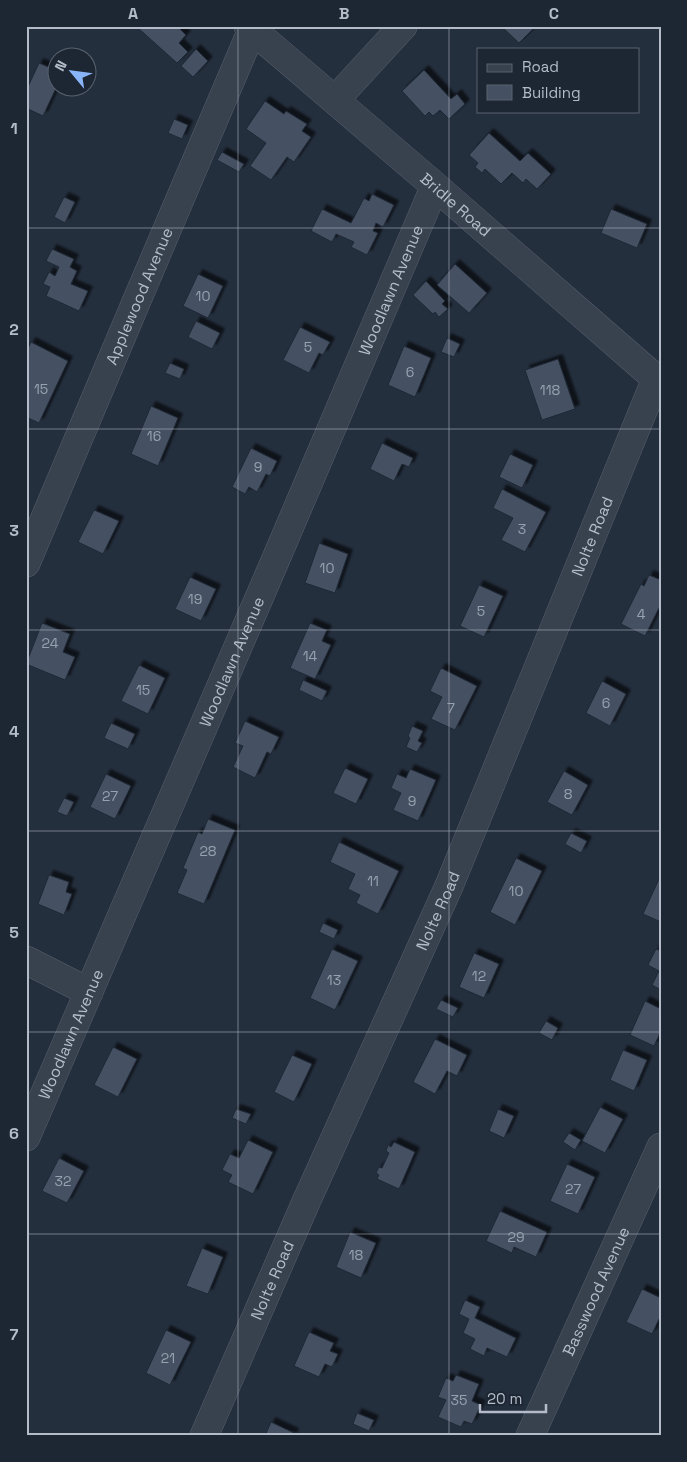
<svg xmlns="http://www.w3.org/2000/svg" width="687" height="1462" font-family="'Space Grotesk',sans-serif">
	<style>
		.building { fill: #455162; stroke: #1f2835; filter: url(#shadow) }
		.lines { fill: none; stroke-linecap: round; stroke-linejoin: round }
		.minor-casing { stroke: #565f6c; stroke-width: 29 }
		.minor { stroke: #38414e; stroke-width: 28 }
		.grid { fill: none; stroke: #b4bcc9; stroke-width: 1; stroke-opacity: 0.55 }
		.labels { text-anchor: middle; stroke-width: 4.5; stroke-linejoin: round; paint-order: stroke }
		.number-label { font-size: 14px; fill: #98a1af }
		.street-label { font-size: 16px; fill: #b4bcc9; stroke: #1d2633 }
		.neatline { fill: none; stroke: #b4bcc9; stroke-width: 2 }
		.grid-label { font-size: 16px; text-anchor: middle; font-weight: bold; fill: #b4bcc9 }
	</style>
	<defs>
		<filter id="shadow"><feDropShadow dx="4.5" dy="-4.5" stdDeviation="1" flood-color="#0009"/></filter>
	</defs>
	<rect width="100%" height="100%" fill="#242f3e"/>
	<g class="building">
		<path d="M140,26H177L186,35L179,43L188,52L177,63L138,28Z"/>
		<path d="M501,26H532L534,28L519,43Z"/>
		<path d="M196,49L208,61L193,77L181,66Z"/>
		<path d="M39,63L58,71V84L43,116L26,108V91Z"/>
		<path d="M424,70L451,99L457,94L465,104L449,119L440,110L433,116L429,112L425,116L402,91Z"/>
		<path d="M265,101L284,114L286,111L307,124L302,131L311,137L294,162L287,157L271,180L250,166L266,143L246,129Z"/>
		<path d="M174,119L188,125L182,139L168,133Z"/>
		<path d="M489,133L520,161L528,153L551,174L537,189L526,179L523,183L512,173L501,184L485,169L482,173L475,167L478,163L469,155Z"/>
		<path d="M222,152L244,164L239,172L217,160Z"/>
		<path d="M372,194L394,205L383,227L376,223L373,231L378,233L367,255L351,247L354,242L336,234L332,242L311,231L322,209L351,223L364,198L369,201Z"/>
		<path d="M64,197L75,202L65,223L54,217Z"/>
		<path d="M611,209L647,224L637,248L601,233Z"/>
		<path d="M52,249L74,259L70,267L77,271L71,284L88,291L79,311L46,296L50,287L43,284L49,272L55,276L59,267L46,261Z"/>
		<path d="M455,264L487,293L469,313L437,285Z"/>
		<path d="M198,274L223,286L208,318L183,306Z"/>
		<path d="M426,281L445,301L442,304L448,309L439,317L435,312L433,314L413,295Z"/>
		<path d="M196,321L220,333L212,349L188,337Z"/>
		<path d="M300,327L330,342L323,355L319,353L309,373L283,360Z"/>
		<path d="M447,338L460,344L454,357L441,352Z"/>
		<path d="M31,342L68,361L39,423L26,417V353Z"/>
		<path d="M404,346L431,358L415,397L388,385Z"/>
		<path d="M558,359L575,409L542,420L525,370Z"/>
		<path d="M170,363L184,369L180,379L165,373Z"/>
		<path d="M151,406L178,418L158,466L131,454Z"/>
		<path d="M382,443L413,458L409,467L402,464L394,481L370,469Z"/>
		<path d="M251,448L277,461L270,476L266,474L257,492L249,487L245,494L232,487Z"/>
		<path d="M510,454L533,465L522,488L499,477Z"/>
		<path d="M502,489L546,512L525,552L501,540L513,518L493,508Z"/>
		<path d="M94,510L119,521L103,554L78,542Z"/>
		<path d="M319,543L348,554L335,593L305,583Z"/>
		<path d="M649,575L661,580V590L659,592L661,593V604L645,636L621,624L641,584L644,586Z"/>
		<path d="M190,577L216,589L201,621L175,609Z"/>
		<path d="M479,585L503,596L484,637L460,626Z"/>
		<path d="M42,623L70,634L63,652L75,657L65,680L26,664Z"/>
		<path d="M310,623L327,630L322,641L331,645L315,679L290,668Z"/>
		<path d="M139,665L165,678L148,714L121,701Z"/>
		<path d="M441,668L477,686L455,730L431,719L442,697L430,691Z"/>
		<path d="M303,680L327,691L322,701L299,690Z"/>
		<path d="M602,681L626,694L610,726L586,713Z"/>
		<path d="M245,721L279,737L271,754L267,752L255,778L233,767L243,746L235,743Z"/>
		<path d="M111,723L135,734L128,749L104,738Z"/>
		<path d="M412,726L423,731L418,741L422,743L417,752L406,747L410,738L408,736Z"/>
		<path d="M345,768L368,779L356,804L333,793Z"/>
		<path d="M410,769L436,780L418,821L393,810L401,793L391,788L397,774L406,778Z"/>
		<path d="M564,771L588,785L572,815L547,802Z"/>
		<path d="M106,774L131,786L115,819L90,807Z"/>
		<path d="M64,798L74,802L67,816L57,812Z"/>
		<path d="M208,819L235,830L204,904L177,893L187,870L183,868L198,832L202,834Z"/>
		<path d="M571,833L587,841L581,853L565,844Z"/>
		<path d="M339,842L399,871L378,914L356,903L360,895L348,889L355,874L330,862Z"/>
		<path d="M516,858L542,871L515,925L490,912Z"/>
		<path d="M49,875L69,882L66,892L72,894L64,915L38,904Z"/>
		<path d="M659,879L661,880V922L643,914Z"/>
		<path d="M323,923L338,930L334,939L319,932Z"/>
		<path d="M332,949L358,961L335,1010L310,998Z"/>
		<path d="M656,949L661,951V990L652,985L659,971L648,965Z"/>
		<path d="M474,953L499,964L484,998L459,987Z"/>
		<path d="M441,1000L458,1008L453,1017L436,1009Z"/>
		<path d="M645,1001L661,1009V1031L654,1046L630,1035Z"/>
		<path d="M546,1021L558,1028L552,1040L539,1033Z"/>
		<path d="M435,1039L467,1055L457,1076L447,1071L435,1094L413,1082Z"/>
		<path d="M113,1047L137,1059L118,1097L94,1085Z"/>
		<path d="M623,1050L647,1060L634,1091L610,1080Z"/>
		<path d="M292,1055L312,1064L294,1102L274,1092Z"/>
		<path d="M600,1107L623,1119L605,1153L582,1141Z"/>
		<path d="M236,1109L251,1114L246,1124L232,1118Z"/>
		<path d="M498,1109L514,1116L504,1138L489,1131Z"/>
		<path d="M569,1133L581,1140L575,1150L563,1142Z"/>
		<path d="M248,1140L273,1152L253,1194L228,1182L232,1175L222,1170L230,1154L239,1158Z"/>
		<path d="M394,1142L415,1152L399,1189L377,1179L379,1175L376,1173L379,1167L382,1168L389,1153L386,1151L388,1145L391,1147Z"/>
		<path d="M59,1158L84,1171L67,1203L42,1191Z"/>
		<path d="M567,1164L595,1177L578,1214L550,1201Z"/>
		<path d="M500,1211L547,1232L536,1257L514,1247L512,1253L486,1241Z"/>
		<path d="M350,1232L376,1243L361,1278L336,1267Z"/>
		<path d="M202,1248L223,1257L208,1294L186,1286Z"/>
		<path d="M642,1289L661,1298V1315L652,1334L626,1322Z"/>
		<path d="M465,1300L480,1307L475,1318L516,1338L507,1357L487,1348L484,1356L470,1349L475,1339L463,1333L469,1319L459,1314Z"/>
		<path d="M166,1330L191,1342L170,1385L146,1373Z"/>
		<path d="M309,1332L334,1343L330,1351L338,1354L332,1367L325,1364L319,1377L294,1366Z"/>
		<path d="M456,1375L479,1384L472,1401L481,1405L472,1424L464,1421L461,1427L438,1417L446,1400L438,1397L446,1378L453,1381Z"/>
		<path d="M357,1413L374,1420L369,1431L353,1424Z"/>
		<path d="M271,1422L294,1433L293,1436H265Z"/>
	</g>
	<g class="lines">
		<defs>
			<g id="minor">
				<path id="s1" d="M248,26L435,186L661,383"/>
				<path d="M335,100L403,26"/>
				<path id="s2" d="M26,563L137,300L252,30"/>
				<path d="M26,960L89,992"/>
				<path id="s3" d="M26,1137L272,568L435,186"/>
				<path id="s4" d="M204,1436L306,1202L449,886L656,379"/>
				<path id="s5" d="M530,1436L661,1147"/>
			</g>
		</defs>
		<use href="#minor" class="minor-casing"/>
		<use href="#minor" class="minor"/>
	</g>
	<path class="grid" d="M238,26V1436M449,26V1436M26,228H661M26,429H661M26,630H661M26,831H661M26,1032H661M26,1234H661"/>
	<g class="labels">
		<g class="number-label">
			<text x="203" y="301">10</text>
			<text x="308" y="352">5</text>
			<text x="410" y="377">6</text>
			<text x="41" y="394">15</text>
			<text x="550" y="395">118</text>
			<text x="154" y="441">16</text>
			<text x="258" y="472">9</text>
			<text x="522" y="534">3</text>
			<text x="327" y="573">10</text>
			<text x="195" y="604">19</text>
			<text x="481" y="616">5</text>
			<text x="641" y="619">4</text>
			<text x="50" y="648">24</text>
			<text x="310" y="661">14</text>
			<text x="143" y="695">15</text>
			<text x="606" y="708">6</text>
			<text x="451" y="713">7</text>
			<text x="568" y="799">8</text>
			<text x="110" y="801">27</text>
			<text x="412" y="806">9</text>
			<text x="208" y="856">28</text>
			<text x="373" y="886">11</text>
			<text x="516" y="896">10</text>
			<text x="479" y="981">12</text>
			<text x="334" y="985">13</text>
			<text x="63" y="1186">32</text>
			<text x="573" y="1194">27</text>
			<text x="516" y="1242">29</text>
			<text x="356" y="1260">18</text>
			<text x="168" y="1363">21</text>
			<text x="459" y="1405">35</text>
		</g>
		<g class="street-label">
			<text dy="6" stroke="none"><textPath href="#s1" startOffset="274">Bridle Road</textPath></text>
			<text dy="6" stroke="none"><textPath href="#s3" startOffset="922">Woodlawn Avenue</textPath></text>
			<text dy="6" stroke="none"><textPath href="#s2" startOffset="290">Applewood Avenue</textPath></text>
			<text dy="6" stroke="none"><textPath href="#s4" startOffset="980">Nolte Road</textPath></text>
			<text dy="6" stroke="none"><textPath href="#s3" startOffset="518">Woodlawn Avenue</textPath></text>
			<text dy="6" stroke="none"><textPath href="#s4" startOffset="575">Nolte Road</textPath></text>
			<text dy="6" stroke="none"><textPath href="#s3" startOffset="112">Woodlawn Avenue</textPath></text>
			<text dy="6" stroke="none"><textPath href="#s4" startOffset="170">Nolte Road</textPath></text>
			<text dy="6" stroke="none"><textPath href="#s5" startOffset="159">Basswood Avenue</textPath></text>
		</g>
	</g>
	<rect width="687" height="1462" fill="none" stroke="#1d2633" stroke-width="55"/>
	<rect x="477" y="48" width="162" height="65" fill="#1d2633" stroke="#59626f"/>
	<rect x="487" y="64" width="25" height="8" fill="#38414e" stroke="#59626f"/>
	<text x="522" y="72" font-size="15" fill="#b4bcc9">Road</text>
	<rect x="487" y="85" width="25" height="15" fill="#455162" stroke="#59626f"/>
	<text x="522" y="98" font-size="15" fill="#b4bcc9">Building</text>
	<g transform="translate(72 72) rotate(299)"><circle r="24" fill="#1d2633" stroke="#59626f"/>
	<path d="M0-4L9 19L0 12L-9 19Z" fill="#8ab4f8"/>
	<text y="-8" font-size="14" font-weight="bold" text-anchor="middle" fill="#b4bcc9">N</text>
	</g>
	<path d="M480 1404v8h66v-8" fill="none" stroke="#b4bcc9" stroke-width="2.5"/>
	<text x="487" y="1404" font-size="15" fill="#b4bcc9" stroke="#1d2633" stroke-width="4" paint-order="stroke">20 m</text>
	<rect x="28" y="28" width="632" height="1406" class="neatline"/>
	<g class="grid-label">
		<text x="133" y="19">A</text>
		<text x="344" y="19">B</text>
		<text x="554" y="19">C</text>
		<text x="14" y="134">1</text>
		<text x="14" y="335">2</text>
		<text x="14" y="536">3</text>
		<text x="14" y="737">4</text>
		<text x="14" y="938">5</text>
		<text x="14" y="1139">6</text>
		<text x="14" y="1340">7</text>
	</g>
</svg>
